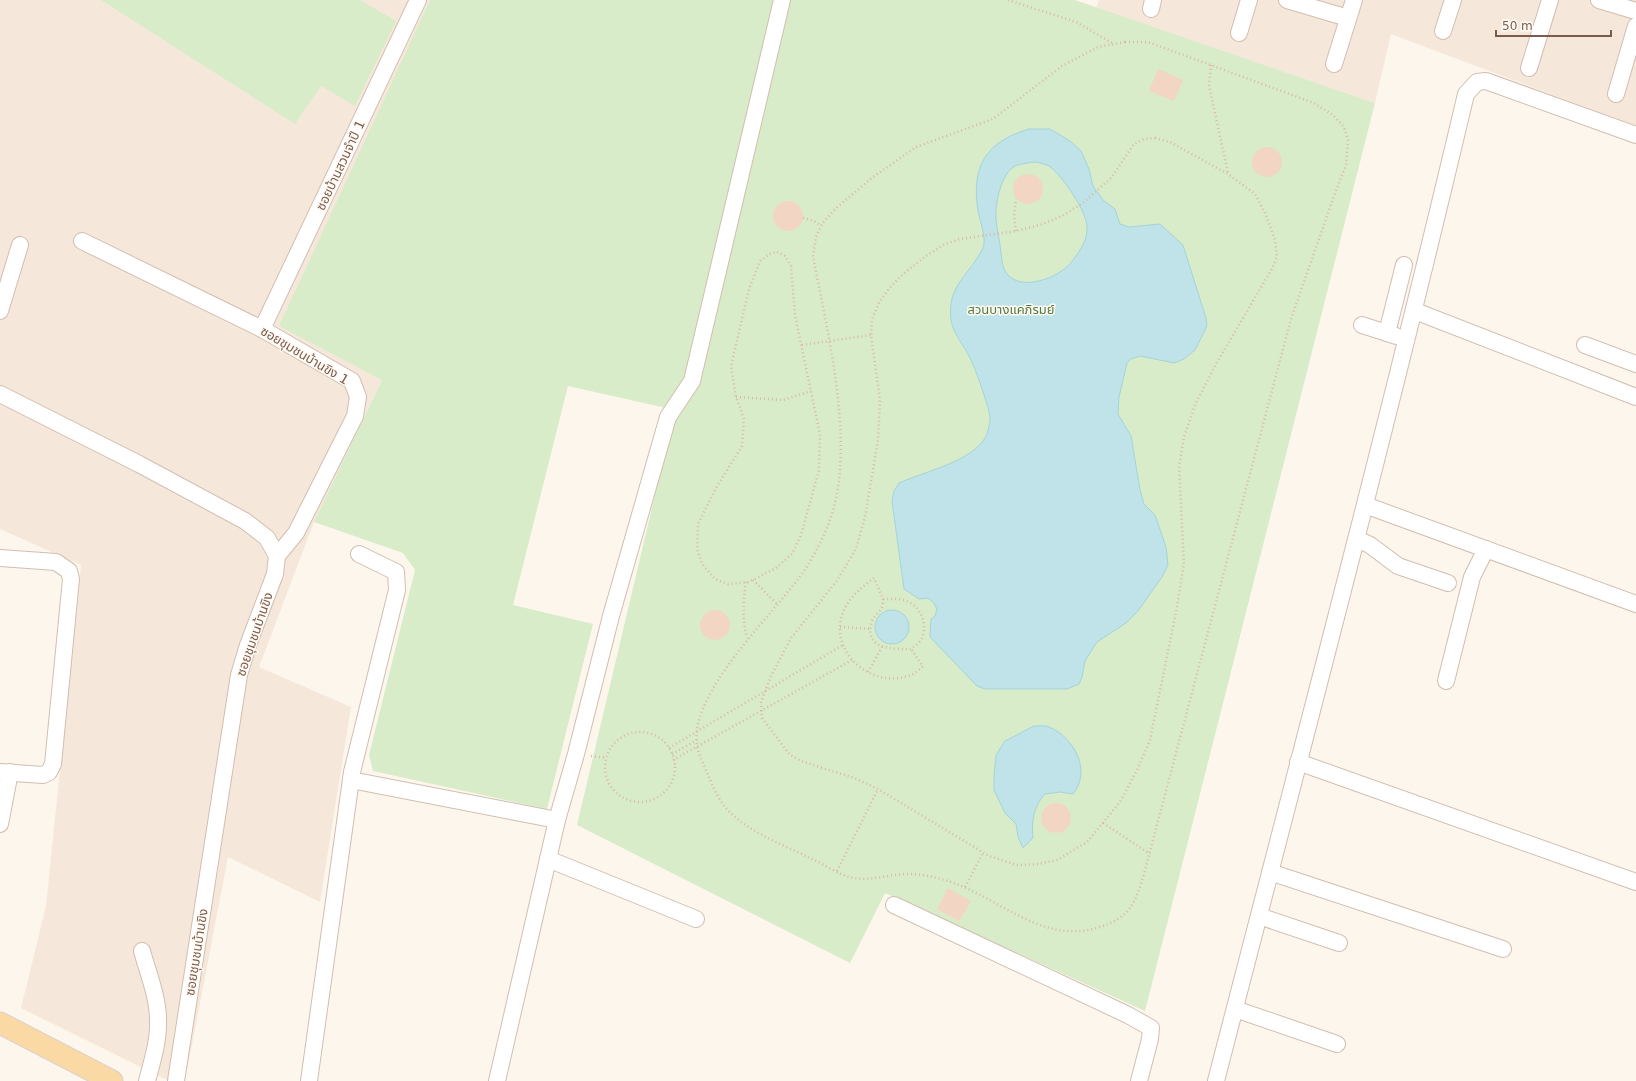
<svg xmlns="http://www.w3.org/2000/svg" width="1636" height="1081" font-family="'DejaVu Sans','Noto Sans Thai',sans-serif">
	<style>
		.residential { fill: #f5e8da }
		.green { fill: #d8ecc9 }
		.water { fill: #bfe3e8; stroke: #a5d3da; fill-rule: evenodd }
		.building { fill: #f3d5c3 }
		.lines { fill: none; stroke-linecap: round; stroke-linejoin: round }
		.minor-casing { stroke: #d1beb0; stroke-width: 18 }
		.major-casing { stroke: #dad1cd; stroke-width: 23 }
		.path { stroke: #d9b8a5; stroke-width: 2.5; stroke-dasharray: 1 3; stroke-linecap: butt }
		.minor { stroke: #fff; stroke-width: 16 }
		.major { stroke: #fbd9a5; stroke-width: 21 }
		.labels { text-anchor: middle; stroke-width: 3; stroke-linejoin: round; paint-order: stroke }
		.street-label { font-size: 13px; fill: #7a5c4d; stroke: #fffaf3 }
		.park-label { font-size: 13px; fill: #537a41; stroke: #fffaf3 }
	</style>
	<rect width="100%" height="100%" fill="#fdf6ec"/>
	<g class="residential">
		<path d="M0,0H430L395,78L382,380L314,522L259,667L351,707L320,902L228,857L185,1081H169L21,1008L46,906L81,565L0,529Z"/>
		<path d="M1099,0H1636V126L1391,34L1375,103L1096,8Z"/>
	</g>
	<g class="green">
		<path d="M101,0H360L396,21L355,106L321,86L295,124Z"/>
		<path d="M430,0H1075L1375,103L1145,1011L885,893L850,963L577,825L675,410L568,386L513,605L593,624L547,809L373,771L369,755L415,570L403,553L314,522L382,380L279,326Z"/>
	</g>
	<g class="water">
		<path d="M1029,129H1050L1070,141L1081,151L1089,169L1093,186L1104,201L1115,209L1120,224L1129,227L1160,224L1183,245L1206,318L1207,326L1195,350L1184,359L1174,363L1140,356L1131,359L1127,363L1119,397L1118,414L1131,436L1140,490L1144,504L1155,515L1166,547L1168,565L1162,577L1138,611L1126,623L1097,642L1085,661L1082,677L1079,684L1067,689H985L977,686L930,637L931,619L935,616L937,609L934,603L928,598L919,599L904,589L892,501L894,491L899,483C923,472 974,461 986,436C988,432 990,423 990,418C990,410 975,367 970,358C964,345 953,334 951,320C948,293 959,283 974,263C977,258 983,250 984,244C985,234 980,221 978,211C971,167 985,142 1029,129ZM1035,162C1040,163 1045,164 1049,166C1062,175 1087,212 1087,227C1088,239 1080,251 1073,260C1061,278 1018,294 1005,271C1002,266 1002,258 1001,253C1000,242 997,230 996,219C995,205 1000,178 1012,168C1017,164 1028,163 1035,162Z"/>
		<circle cx="892" cy="627" r="17"/>
		<path d="M1034,726C1039,726 1045,725 1049,727C1074,737 1092,771 1073,794L1060,792L1045,794C1034,805 1031,822 1033,838L1023,848L1018,837L1016,824L1005,813L994,790V777L996,755L1005,741Z"/>
	</g>
	<g class="building">
		<path d="M1158,69L1183,80L1174,101L1149,91Z"/>
		<circle cx="1267" cy="162" r="15"/>
		<circle cx="1028" cy="189" r="15"/>
		<circle cx="788" cy="216" r="15"/>
		<circle cx="715" cy="625" r="15"/>
		<circle cx="1056" cy="818" r="15"/>
		<path d="M948,888L971,901L959,921L937,909Z"/>
	</g>
	<g class="lines">
		<defs>
			<g id="minor">
				<path d="M1287,0L1348,18"/>
				<path d="M1599,0L1636,11"/>
				<path d="M1151,9L1153,0"/>
				<path d="M1443,31L1453,0"/>
				<path d="M1239,33L1249,0"/>
				<path d="M1334,64L1354,0"/>
				<path d="M1529,68L1550,0"/>
				<path d="M1616,94L1636,26"/>
				<path d="M82,241L262,329L352,381L358,397L355,416L296,533L277,556"/>
				<path d="M0,311L20,245"/>
				<path d="M1415,311L1636,397"/>
				<path d="M1362,325L1396,336"/>
				<path d="M262,329L418,0"/>
				<path d="M1387,333L1404,265"/>
				<path d="M1585,345L1636,364"/>
				<path d="M0,394L139,464L245,521L267,538L277,556L275,574L248,645L239,675L176,1081"/>
				<path d="M1365,505L1636,604"/>
				<path d="M1357,539L1370,545L1398,566L1448,583"/>
				<path d="M0,558L56,562L69,571L71,579L53,764L49,772L43,775L0,772"/>
				<path d="M1446,681L1472,577L1486,549"/>
				<path d="M1298,762L1636,882"/>
				<path d="M351,780L557,820"/>
				<path d="M0,824L10,772"/>
				<path d="M548,859L696,919"/>
				<path d="M1270,872L1503,949"/>
				<path d="M894,905L1128,1015L1151,1028L1150,1039L1139,1081"/>
				<path d="M1259,916L1339,943"/>
				<path d="M142,951C148,973 158,997 158,1020C159,1040 152,1062 147,1081"/>
				<path d="M1235,1009L1337,1044"/>
				<path d="M309,1081L352,772L397,590L396,572L359,554"/>
				<path d="M497,1081L557,820L576,754L611,616L668,417L692,381L782,0"/>
				<path d="M1216,1081C1301,752 1388,424 1466,94L1477,82L1486,81L1636,135"/>
			</g>
			<path id="major" d="M0,1023L112,1081"/>
		</defs>
		<use href="#minor" class="minor-casing"/>
		<use href="#major" class="major-casing"/>
		<g class="path">
			<path d="M1008,0L1076,22L1114,44"/>
			<path d="M1125,42H1148L1314,103L1333,115L1344,127L1348,140L1346,165L1334,196L1291,319L1144,874C1135,904 1130,918 1097,928C1038,945 994,892 941,879C930,876 919,874 908,874C890,874 873,881 854,878C840,876 824,864 810,858C782,844 747,832 726,808C718,799 713,786 708,775C705,767 700,758 698,750C683,696 778,611 806,568C816,552 826,533 832,514C855,440 827,331 813,256L816,237L822,224L835,209L873,177L916,147L993,119L1062,66L1098,47Z"/>
			<path d="M1211,65L1209,86L1228,173"/>
			<path d="M1155,138L1170,142L1228,174L1255,194L1265,213L1275,240L1277,256L1273,267L1216,364L1195,405L1184,437L1179,467L1184,564L1176,612L1150,740L1137,770L1120,802L1087,842L1057,860L1038,864L1017,865L989,856L878,789L854,778L801,761L790,755L762,718L761,702L771,676L791,638L836,582L856,549L865,517L878,440L880,400L871,335L872,319L879,303L888,290L902,275L926,256L945,244L960,239L1016,231L1040,225L1062,216L1083,203L1111,178L1134,144L1144,139Z"/>
			<path d="M803,218L814,221L821,226"/>
			<path d="M1016,231L1014,216L1016,199"/>
			<path d="M777,252L785,256L791,266L795,315L820,435L819,470L801,535L792,554L776,568L749,582L728,584L715,579L702,564L697,549L698,524L716,488L742,446L744,419L736,397L731,366L749,289L760,261L769,254Z"/>
			<path d="M802,345L871,335"/>
			<path d="M736,397L783,400L811,391"/>
			<path d="M753,580L777,604"/>
			<path d="M746,582C743,602 742,619 747,638"/>
			<path d="M883,599C883,602 883,606 881,609C879,613 874,616 872,621C863,650 892,649 911,649C916,645 922,641 923,635C927,622 920,608 909,602C901,598 892,599 883,599L874,578C863,586 853,594 846,606C824,645 865,687 905,677C912,676 918,671 923,666L911,649"/>
			<path d="M840,627L871,629"/>
			<path d="M868,672L882,647"/>
			<circle cx="640" cy="767" r="35"/>
			<path d="M669,748L843,645"/>
			<path d="M672,754L697,740"/>
			<path d="M591,756L606,758"/>
			<path d="M673,760L852,660"/>
			<path d="M1103,823L1150,854"/>
			<path d="M837,871L878,789"/>
			<path d="M965,887L983,853"/>
		</g>
		<use href="#minor" class="minor"/>
		<use href="#major" class="major"/>
	</g>
	<g class="labels">
		<g class="street-label">
			<text transform="translate(340 165) rotate(-65)" y="5">ซอยบ้านสวนจำปี 1</text>
			<text transform="translate(305 355) rotate(31)" y="5">ซอยชุมชนบ้านขิง 1</text>
			<text transform="translate(254 634) rotate(-71)" y="5">ซอยชุมชนบ้านขิง</text>
			<text transform="translate(196 952) rotate(-81)" y="5">ซอยชุมชนบ้านขิง</text>
		</g>
		<g class="park-label">
			<text x="1011" y="314">สวนบางแคภิรมย์</text>
		</g>
	</g>
	<path d="M1496 30v6h115v-6" fill="none" stroke="#7a5c4d" stroke-width="2"/>
	<text x="1502" y="30" font-size="12" fill="#7a5c4d" stroke="#fffaf3" stroke-width="3" paint-order="stroke">50 m</text>
</svg>
